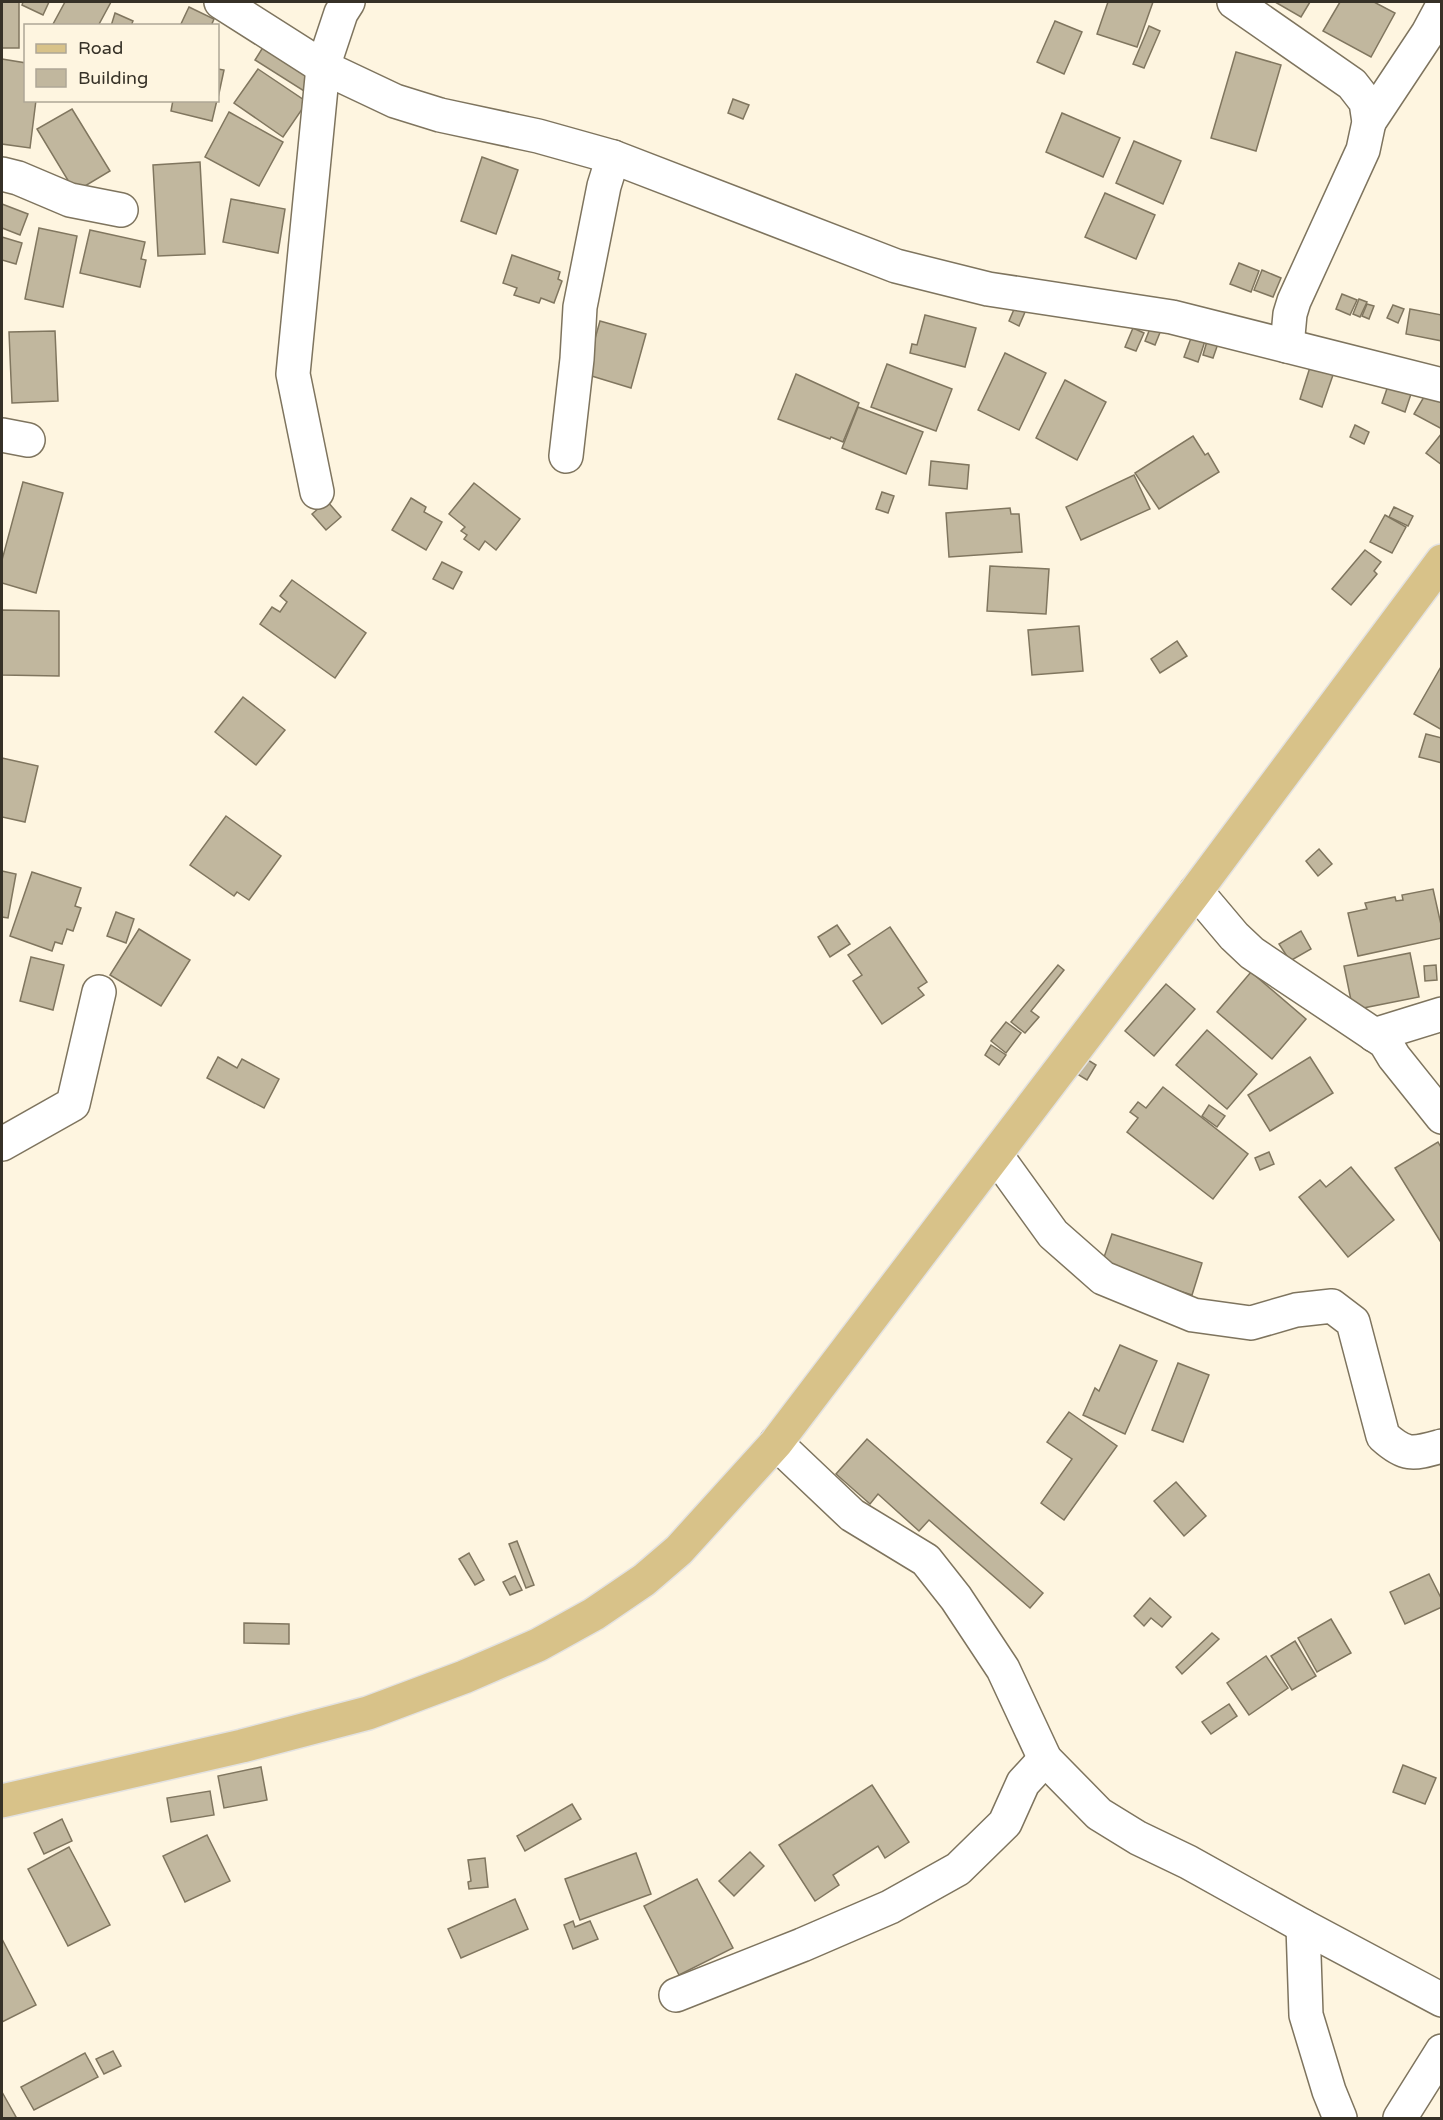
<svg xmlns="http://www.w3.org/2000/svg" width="1443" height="2120" font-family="'Varela Round',sans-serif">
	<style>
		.building { fill: #c1b79e; stroke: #80765f; stroke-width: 1.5 }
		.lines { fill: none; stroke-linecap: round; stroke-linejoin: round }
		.minor-casing { stroke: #7e745e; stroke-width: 36 }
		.major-casing { stroke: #e3e2e1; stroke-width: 36 }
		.minor { stroke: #fff; stroke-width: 33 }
		.major { stroke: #d8c289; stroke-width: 33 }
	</style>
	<rect width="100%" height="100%" fill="#fef5e0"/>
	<g class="building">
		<rect x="2" y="2" width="17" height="46"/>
		<path d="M23,2H49L43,15L22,5Z"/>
		<path d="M65,2H111L98,26H52Z"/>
		<path d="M1108,2H1153L1137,47L1097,34Z"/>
		<path d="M1275,2H1310L1301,17Z"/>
		<path d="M1340,2H1374L1395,13L1371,57L1323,31Z"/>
		<path d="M189,7L214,19L211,26H180Z"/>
		<path d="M115,13L133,21L131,26H111Z"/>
		<path d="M1055,21L1082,32L1064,74L1037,62Z"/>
		<path d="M1149,26L1160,31L1144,68L1133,64Z"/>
		<path d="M265,44L314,75L304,91L255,60Z"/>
		<path d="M1236,52L1281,65L1256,151L1211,138Z"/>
		<path d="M2,59L26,63V100H36L30,148L2,144Z"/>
		<path d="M218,69L224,70L218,98Z"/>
		<path d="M258,69L307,102L283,137L234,103Z"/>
		<path d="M733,99L749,105L743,119L728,113Z"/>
		<path d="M173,100H217L212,121L171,111Z"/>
		<path d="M72,109L110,171L75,192L37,129Z"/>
		<path d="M229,112L283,142L259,186L205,157Z"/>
		<path d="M1062,113L1120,138L1103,177L1046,152Z"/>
		<path d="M1134,141L1181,161L1163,204L1116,183Z"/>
		<path d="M482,157L518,170L496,234L461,221Z"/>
		<path d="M200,162L205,254L158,256L153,165Z"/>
		<path d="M1105,193L1155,215L1136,259L1085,237Z"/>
		<path d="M231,199L285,209L278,253L223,242Z"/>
		<path d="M2,204L28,214L20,235L2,228Z"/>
		<path d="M39,228L77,236L63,307L25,299Z"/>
		<path d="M90,230L145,242L141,259L146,260L140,287L80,273Z"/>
		<path d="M2,237L22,243L16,264L2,260Z"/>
		<path d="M512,255L560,272L558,279L562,281L554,303L541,298L539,303L514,295L517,288L503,283Z"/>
		<path d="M1239,263L1259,271L1251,292L1230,284Z"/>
		<path d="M1262,270L1281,278L1273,297L1254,290Z"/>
		<path d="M1342,294L1357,300L1350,315L1336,309Z"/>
		<path d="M1359,299L1367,302L1360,317L1353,314Z"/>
		<path d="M1367,304L1374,306L1369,319L1362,316Z"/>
		<path d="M1393,305L1404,309L1398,323L1387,318Z"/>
		<path d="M1015,307L1025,312L1019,326L1009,321Z"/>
		<path d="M1410,309L1442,315V341L1406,334Z"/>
		<path d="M925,315L976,328L965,367L910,353L912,344L917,345Z"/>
		<path d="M600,321L646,334L631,388L585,374Z"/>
		<path d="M1151,326L1161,330L1155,345L1145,341Z"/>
		<path d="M1133,328L1144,333L1136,351L1125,347Z"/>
		<path d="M1194,330L1207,335L1198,362L1184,357Z"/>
		<path d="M55,331L58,401L12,403L9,332Z"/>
		<path d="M1209,334L1220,338L1213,358L1203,355Z"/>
		<path d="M1005,353L1046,373L1019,430L978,410Z"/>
		<path d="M887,364L952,389L936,431L871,407Z"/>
		<path d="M1311,364L1334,372L1322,407L1300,399Z"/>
		<path d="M796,374L859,403L843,442L831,437L830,439L778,419Z"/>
		<path d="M1391,377L1414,385L1405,412L1382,403Z"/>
		<path d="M1065,380L1106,402L1077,460L1036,438Z"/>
		<path d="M1428,390L1442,397V429L1414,414Z"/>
		<path d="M858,407L923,432L906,474L842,448Z"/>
		<path d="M1355,425L1369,432L1364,444L1350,437Z"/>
		<path d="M1442,433V465L1426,453Z"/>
		<path d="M1193,436L1205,455L1208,453L1219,472L1159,509L1135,473Z"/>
		<path d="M931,461L969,465L967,489L929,485Z"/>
		<path d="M1134,475L1150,509L1081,540L1066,507Z"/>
		<path d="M23,482L63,493L36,593L2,583V560Z"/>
		<path d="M474,483L520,519L496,550L485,541L479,550L464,539L467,535L461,531L465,527L449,514Z"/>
		<path d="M882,492L894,496L888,513L876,509Z"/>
		<path d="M411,498L426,507L424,512L442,522L426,550L392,530Z"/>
		<path d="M327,501L341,517L326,530L312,514Z"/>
		<path d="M1394,507L1413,516L1408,526L1389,517Z"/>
		<path d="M1010,508L1011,514H1019L1022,552L949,557L946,513Z"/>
		<path d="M1385,515L1406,527L1392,553L1370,542Z"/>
		<path d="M1365,550L1381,562L1374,571L1377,574L1351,605L1332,589Z"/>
		<path d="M442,562L462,572L453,589L433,579Z"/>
		<path d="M990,566L1049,569L1046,614L987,611Z"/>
		<path d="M292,580L366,633L335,678L260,624L272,607L280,612L287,602L280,596Z"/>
		<path d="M2,610L59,611V676L2,675Z"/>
		<path d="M1079,626L1083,671L1032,675L1028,630Z"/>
		<path d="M1177,641L1187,656L1160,673L1151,659Z"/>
		<path d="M1442,665V730L1414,714Z"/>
		<path d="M243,697L285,730L256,765L215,732Z"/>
		<path d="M1426,734L1442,738V763L1419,757Z"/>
		<path d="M2,758L38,766L25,822L2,817Z"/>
		<path d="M226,816L281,856L249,900L237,892L234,896L190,865Z"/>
		<path d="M1319,849L1332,864L1318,876L1306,861Z"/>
		<path d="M2,871L16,874L8,918L2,917Z"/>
		<path d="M32,872L81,888L75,906L81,908L73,931L67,929L62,944L55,942L52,951L10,936Z"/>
		<path d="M1433,889L1442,929V938L1358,956L1348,913L1367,909L1365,903L1395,897L1396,901L1403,900L1402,895Z"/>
		<path d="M116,912L134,919L126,943L107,936Z"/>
		<path d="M837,925L850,944L830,957L818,937Z"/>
		<path d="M890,927L927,982L918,988L924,995L882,1024L853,981L862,975L848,955Z"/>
		<path d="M139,929L190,960L161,1006L110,975Z"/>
		<path d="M1301,931L1311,949L1290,961L1279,944Z"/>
		<path d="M1410,953L1419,997L1353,1010L1344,966Z"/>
		<path d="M31,957L64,965L53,1010L20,1001Z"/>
		<path d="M1058,965L1064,970L1031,1011L1039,1017L1025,1033L1011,1022Z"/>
		<path d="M1436,965L1437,980L1425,981L1424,966Z"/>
		<path d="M1251,972L1306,1019L1272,1059L1217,1012Z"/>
		<path d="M1166,984L1195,1009L1154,1056L1125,1031Z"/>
		<path d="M1006,1022L1021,1033L1006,1053L991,1041Z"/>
		<path d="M1207,1030L1257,1074L1227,1109L1176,1065Z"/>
		<path d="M991,1045L1006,1055L999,1065L985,1055Z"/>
		<path d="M218,1057L237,1068L242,1059L279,1079L264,1108L207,1078Z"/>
		<path d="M1083,1057L1096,1065L1087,1080L1074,1072Z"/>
		<path d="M1310,1057L1333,1093L1270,1131L1248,1095Z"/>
		<path d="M1163,1087L1248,1154L1213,1199L1127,1132L1138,1118L1130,1112L1138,1102L1146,1108Z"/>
		<path d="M1209,1105L1225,1116L1217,1127L1202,1116Z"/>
		<path d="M1438,1142L1442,1149V1244L1395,1168Z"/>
		<path d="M1269,1152L1274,1164L1260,1170L1255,1158Z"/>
		<path d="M1351,1167L1394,1220L1348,1257L1299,1197L1320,1180L1326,1187Z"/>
		<path d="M1112,1234L1202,1263L1192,1295L1101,1266Z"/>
		<path d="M1120,1345L1157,1361L1125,1434L1083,1415L1095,1388L1099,1391Z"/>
		<path d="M1178,1363L1209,1375L1183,1442L1152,1430Z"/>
		<path d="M1069,1412L1117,1446L1064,1520L1041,1503L1072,1459L1047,1442Z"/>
		<path d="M867,1439L1043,1593L1030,1608L929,1520L919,1531L878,1494L870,1504L836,1474Z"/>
		<path d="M1176,1482L1206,1516L1184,1536L1154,1501Z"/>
		<path d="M517,1541L534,1585L526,1588L509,1544Z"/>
		<path d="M469,1553L484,1580L475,1585L459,1559Z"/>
		<path d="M1429,1574L1442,1600V1607L1405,1624L1390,1592Z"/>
		<path d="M515,1576L522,1590L510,1595L503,1582Z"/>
		<path d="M1150,1598L1171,1617L1162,1627L1151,1618L1144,1626L1134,1616Z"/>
		<path d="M1331,1619L1351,1653L1317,1672L1298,1638Z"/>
		<path d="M244,1623L289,1624V1644L244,1643Z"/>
		<path d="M1212,1633L1219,1639L1182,1674L1176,1667Z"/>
		<path d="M1295,1641L1316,1676L1292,1690L1271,1656Z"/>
		<path d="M1266,1656L1288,1688L1249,1715L1227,1683Z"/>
		<path d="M1229,1704L1237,1716L1211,1734L1202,1722Z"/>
		<path d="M1403,1765L1436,1778L1425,1804L1393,1792Z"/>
		<path d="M261,1767L267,1800L224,1808L218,1776Z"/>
		<path d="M872,1785L909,1842L885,1858L878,1846L833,1875L839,1885L815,1901L779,1845Z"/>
		<path d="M210,1791L214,1815L171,1822L167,1798Z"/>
		<path d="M572,1804L581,1819L525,1851L517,1836Z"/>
		<path d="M62,1819L72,1841L44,1854L34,1833Z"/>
		<path d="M207,1835L230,1881L185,1902L163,1856Z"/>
		<path d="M69,1847L110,1925L68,1946L28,1869Z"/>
		<path d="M750,1852L764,1866L734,1896L719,1881Z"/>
		<path d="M636,1853L651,1894L580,1920L565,1879Z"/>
		<path d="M485,1858L488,1887L469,1889L468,1882L471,1881L468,1860Z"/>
		<path d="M697,1879L733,1948L679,1975L644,1906Z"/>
		<path d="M515,1899L528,1929L461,1958L448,1929Z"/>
		<path d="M573,1921L575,1927L590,1921L598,1939L573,1949L564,1925Z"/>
		<path d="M2,1939L36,2005L2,2022Z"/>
		<path d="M113,2051L121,2066L104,2074L96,2059Z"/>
		<path d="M85,2053L98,2077L34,2110L21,2087Z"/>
		<path d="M2,2092L16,2117L14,2118H2Z"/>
	</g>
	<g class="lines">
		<defs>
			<g id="minor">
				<path d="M221,2L323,67L395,101L440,115L538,136L613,157L896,266L988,289L1172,317L1442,385"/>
				<path d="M1234,2L1352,84L1366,102L1369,122L1363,150L1294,301L1290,314L1287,346"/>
				<path d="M1369,122L1428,33L1442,7"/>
				<path d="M2,174L18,178L70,200L121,210"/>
				<path d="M2,435L28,440"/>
				<path d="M566,456L577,359L580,307L604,186L613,157"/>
				<path d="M317,492L293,374L323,67L341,13L348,2"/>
				<path d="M1196,891L1234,936L1252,953L1385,1042L1394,1057L1442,1117"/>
				<path d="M1374,1035L1442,1014"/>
				<path d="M2,1144L73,1104L99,992"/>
				<path d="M996,1155L1053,1234L1103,1278L1193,1315L1251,1323L1296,1310L1332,1306L1353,1322L1383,1436C1406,1457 1413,1454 1442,1446"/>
				<path d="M776,1443L852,1515L926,1560L956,1598L1003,1669L1045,1759L1099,1814L1138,1838L1188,1862L1303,1926L1442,2000"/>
				<path d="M1303,1926L1306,2015L1329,2091L1340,2118"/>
				<path d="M676,1995L802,1945L890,1907L958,1869L1005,1823L1023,1783L1045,1759"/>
				<path d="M1400,2118L1442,2051"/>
			</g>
			<path id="major" d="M2,1801L242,1746L368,1713L464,1677L538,1645L594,1614L644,1580L679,1550L776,1443L1196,891L1442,561"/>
		</defs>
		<use href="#minor" class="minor-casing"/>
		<use href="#major" class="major-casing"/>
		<use href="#minor" class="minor"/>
		<use href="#major" class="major"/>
	</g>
	<rect width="1443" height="2120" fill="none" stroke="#363127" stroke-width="6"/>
	<rect x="24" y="24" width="195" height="78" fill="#fef5e0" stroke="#aea796" stroke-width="1.5"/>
	<rect x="36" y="44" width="30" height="9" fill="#d8c289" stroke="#aea796" stroke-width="1.5"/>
	<text x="78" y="54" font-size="18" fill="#363127">Road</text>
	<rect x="36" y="69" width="30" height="18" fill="#c1b79e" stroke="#aea796" stroke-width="1.5"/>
	<text x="78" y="84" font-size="18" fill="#363127">Building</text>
</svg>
